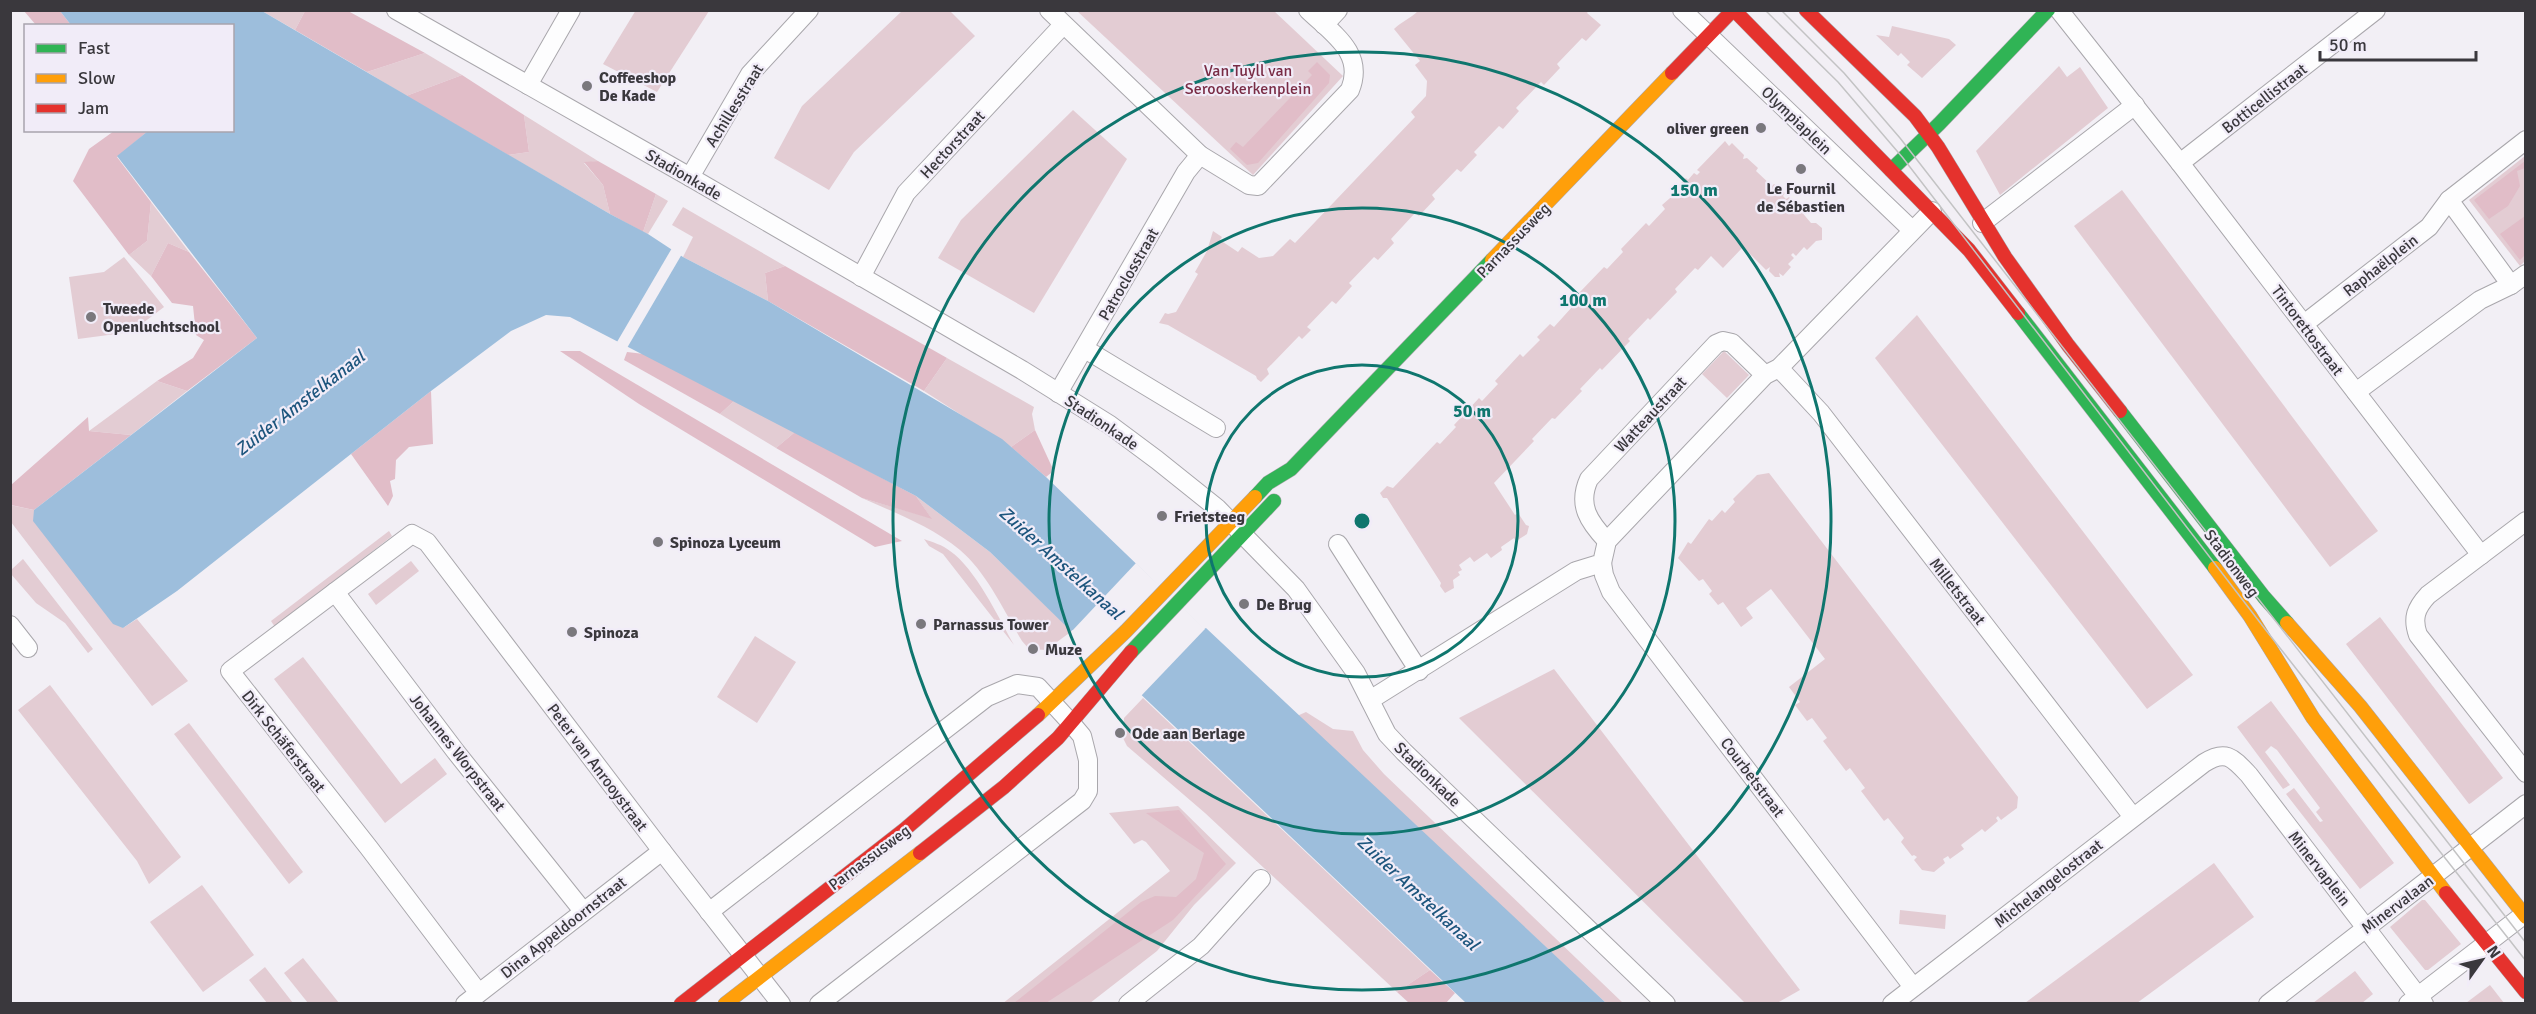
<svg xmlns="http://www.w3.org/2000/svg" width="2536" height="1014" font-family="Signika,sans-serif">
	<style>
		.green { fill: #e3ccd3 }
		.forest { fill: #e1bdc8 }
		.water { fill: #9dbedc }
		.pier { fill: #f2eff5 }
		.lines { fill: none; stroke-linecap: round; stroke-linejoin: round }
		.street-casing { stroke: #a9a7ac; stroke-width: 20 }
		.fast-casing { stroke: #a9a7ac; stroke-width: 15 }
		.slow-casing { stroke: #a9a7ac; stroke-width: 15 }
		.jam-casing { stroke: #a9a7ac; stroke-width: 15 }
		.street { stroke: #fdfdfe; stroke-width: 18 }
		.fast { stroke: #30b455; stroke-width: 14 }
		.slow { stroke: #ff9f0a; stroke-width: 14 }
		.jam { stroke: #e5322d; stroke-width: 14 }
		.tram { stroke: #c3c3c4; stroke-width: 1.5 }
		.ring { fill: none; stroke: #0f766e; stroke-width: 3 }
		.poi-dot { fill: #7a787d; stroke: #f1ecf8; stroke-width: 2 }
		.labels { text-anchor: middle; stroke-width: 4.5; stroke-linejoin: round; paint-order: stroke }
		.park-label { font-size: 16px; fill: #792c45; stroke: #f1ecf8 }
		.poi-label { font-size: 16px; font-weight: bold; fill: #3a383d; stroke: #f1ecf8; text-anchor: start }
		.street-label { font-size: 16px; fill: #3a383d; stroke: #f1ecf8 }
		.water-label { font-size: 18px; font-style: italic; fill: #1d557d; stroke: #f1ecf8 }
		.centre { fill: #0f766e; stroke: #f1ecf8; stroke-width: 3 }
		.ring-label { font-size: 18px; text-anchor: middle; font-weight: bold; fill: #0f766e; stroke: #f1ecf8; stroke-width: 4.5; stroke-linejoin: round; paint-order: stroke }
	</style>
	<rect width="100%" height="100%" fill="#f2eff5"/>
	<g class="green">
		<path d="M636,10L709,11L657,92L603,64Z"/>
		<path d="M1589,10L1587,13L1601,25L1586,41L1582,38L1557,64L1560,68L1544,85L1541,82L1516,108L1519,111L1503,129L1499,126L1474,152L1477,155L1461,172L1457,169L1432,195L1435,199L1419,216L1415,213L1391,239L1394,243L1378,260L1374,257L1349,283L1352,286L1336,304L1332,301L1307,327L1311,330L1302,339L1299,336L1267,369L1269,374L1261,382L1257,379L1256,376L1168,325L1159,323L1165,313L1168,314L1176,312L1198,274L1195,272L1207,251L1213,231L1222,237L1220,240L1238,252L1242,247L1259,258L1273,256L1290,239L1295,243L1415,117L1411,112L1426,96L1427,81L1415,65L1420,61L1394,29C1402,21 1410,19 1418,11Z"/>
		<path d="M262,11H305L295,30Z"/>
		<path d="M902,11H950L975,36L854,152L829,190L774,158L802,106Z"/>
		<path d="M1077,11H1274L1343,76L1253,175Z"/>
		<path d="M1892,26L1949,39L1956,45L1922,78L1907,65L1910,62L1901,53L1898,56L1876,35L1889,37Z"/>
		<path d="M425,53L462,75L406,96L367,72Z"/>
		<path d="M2059,66L2067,77L2080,67L2108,108L2000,195L1976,151Z"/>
		<path d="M1073,110L1127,159L1034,313L938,258L961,220Z"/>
		<path d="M524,115L598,161L584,163L603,185L610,214L508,155L529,152Z"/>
		<path d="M1725,141L1729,146L1732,143L1744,155L1743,159L1747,158L1758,168L1756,171L1772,186L1774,184L1785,193L1783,196L1786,199L1789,197L1811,223H1816L1822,228V240L1816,241L1807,250L1804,247L1796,256L1793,253L1791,255L1794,258L1788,264L1791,267L1783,276L1779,273L1780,277H1775L1769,271L1770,267L1766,270L1743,247L1723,268L1711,256L1698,270L1695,268L1675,289L1677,292L1650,320L1648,318L1628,339L1630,341L1602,370L1600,368L1580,389L1582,391L1555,419L1552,418L1532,439L1534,441L1494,483L1515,515L1518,513L1526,525L1529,526L1527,534L1516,541L1514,538L1501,547L1502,550L1491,558L1487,553L1474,562L1470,557L1459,565L1462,570L1458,572L1460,575L1453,580L1454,588L1445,593L1440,586L1441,583L1387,498H1383L1380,493L1387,486L1393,488L1437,442L1440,444L1456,427L1454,425L1479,398L1482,401L1498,384L1495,381L1520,354L1523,357L1540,340L1537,337L1550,324L1554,327L1582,296L1579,293L1604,267L1607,269L1623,252L1621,249L1646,223L1649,226L1665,209L1662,205L1677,192L1675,189L1686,178L1688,180L1694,173L1697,175L1700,172L1697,170Z"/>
		<path d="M2525,156V261L2520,266L2469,200Z"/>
		<path d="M2122,190L2378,531L2330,567L2074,226Z"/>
		<path d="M656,194L668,201L648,234L643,232Z"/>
		<path d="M151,202L189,252L168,243L151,276L129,255L147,241Z"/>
		<path d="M683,207L785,266L765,273L768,301L683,257L693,237L672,225Z"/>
		<path d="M124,257L164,307L131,332L78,339L69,277L104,272Z"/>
		<path d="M1917,315L2193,675L2147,709L1875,358Z"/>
		<path d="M1724,351L1749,375L1727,398L1702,374Z"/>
		<path d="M947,358L1034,407L1032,414L1035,430L1011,447L924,391Z"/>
		<path d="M157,381L187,391L131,435L89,431Z"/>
		<path d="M734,401L795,432L776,448L720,414Z"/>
		<path d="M1769,473L2018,797L2017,808L2001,820L1998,816L1996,818L1998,821L1985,832L1982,829L1961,845L1964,849L1950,859L1948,856L1943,859L1945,863L1934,872L1922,870L1914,860L1917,857L1914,855L1912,856L1901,842L1904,838L1888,818L1884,821L1861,791L1865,788L1850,768L1846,771L1823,741L1827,738L1812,718L1807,721L1795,705L1800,702L1789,687L1825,659L1771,589L1746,608L1753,618L1741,627L1723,602L1718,605L1709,594L1712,591L1703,579L1699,581L1678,558L1688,542L1691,544L1709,519L1712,521L1722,510L1725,513L1735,502L1733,499L1757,475Z"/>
		<path d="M916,496L990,552L1072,631L1046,650L1029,649L1022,641C1004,611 987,573 960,550C931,526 895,513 862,498L931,518Z"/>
		<path d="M10,505L34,510V521L123,628L137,619L188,681L152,706L11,522Z"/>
		<path d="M389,531L392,536L275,627L271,621Z"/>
		<path d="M924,539C932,542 943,545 950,551C975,568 999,618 1014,645L943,554L929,546Z"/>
		<path d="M23,559L93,649L88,653L65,623L36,603L11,574V570Z"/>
		<path d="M411,561L419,571L376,605L368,594Z"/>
		<path d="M2380,617L2503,778L2471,803L2469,804L2346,644Z"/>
		<path d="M755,636L796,662L757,723L717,697Z"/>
		<path d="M303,657L401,784L435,758L447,774L385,823L274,679Z"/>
		<path d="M1554,669L1800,990L1777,1003H1745L1459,718Z"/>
		<path d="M50,685L181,857L149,884L137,861L18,710Z"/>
		<path d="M1143,698L1430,970L1397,992L1205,813L1127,746L1123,738L1124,718Z"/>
		<path d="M2271,701L2394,863L2360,889L2286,794L2294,788L2320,822L2323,821L2316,812L2320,808L2277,750L2271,746L2265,752L2290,785L2283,789L2237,727Z"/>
		<path d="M1306,712L1333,729L1353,731L1363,750L1384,774L1623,1003H1606L1297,716Z"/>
		<path d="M189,723L303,872L289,884L174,734Z"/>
		<path d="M1178,806L1236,863L1194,905L1157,951L1090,1003L1002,1004L1170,871L1146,842L1142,840L1134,844L1109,813Z"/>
		<path d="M2214,863L2254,917L2137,1003H2025Z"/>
		<path d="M202,885L254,955L203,992L150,922Z"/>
		<path d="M2422,900H2425L2461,944L2428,970H2425L2390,927Z"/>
		<path d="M1900,910L1946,915L1945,929L1899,924Z"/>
		<path d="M303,958L339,1003H308L284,973Z"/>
		<path d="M265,967L293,1003H267L249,980Z"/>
		<path d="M2355,971L2373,994L2362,1003H2313Z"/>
		<path d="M2490,985L2504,1003H2466Z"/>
	</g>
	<g class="forest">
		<path d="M24,11H60L71,25H36Z"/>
		<path d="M305,11H348L425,53L367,72L295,30Z"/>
		<path d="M1317,62L1330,75L1329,83L1258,163L1247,165L1230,149L1236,142L1243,147L1312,75L1308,71Z"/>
		<path d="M462,75L524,115L529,152L508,155L406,96Z"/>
		<path d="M114,131H148L117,157L151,202L147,241L129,255L73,181L89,149Z"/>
		<path d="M598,161L656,194L643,232L610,214L603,185L584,162Z"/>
		<path d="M2525,161V168L2517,171L2520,186L2508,206L2489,219L2474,200Z"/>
		<path d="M2525,216V255L2520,260L2500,234Z"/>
		<path d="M168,243L189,252L257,338L187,391L157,381L193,358L204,340L196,335L193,306L172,303L151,276Z"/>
		<path d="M785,266L947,358L924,391L768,301L765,273Z"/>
		<path d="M560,351H580L902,541L875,547L639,404Z"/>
		<path d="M627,352L644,354L734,401L720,414L624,360Z"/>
		<path d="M431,391L433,444L409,447L396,460L395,479L390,481L393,496L388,506L351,454Z"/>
		<path d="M88,417L89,431L131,435L34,510L11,505V485Z"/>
		<path d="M1035,430L1052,467L1051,473L1046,477L1011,447Z"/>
		<path d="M795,432L916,496L932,519L862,498L776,448Z"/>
		<path d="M1179,810L1226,864L1173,920L1046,1003H1014L1141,902L1155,896L1176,897L1196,879L1204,853L1146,813Z"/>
		<path d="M1430,970L1455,993L1446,1003H1409L1397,992Z"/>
	</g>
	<path class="water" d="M60,11H262L610,214L648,234L683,257L768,301L1002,439L1046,477L1204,629L1206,628L1606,1003H1466L1073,630L1071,631L990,552L916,496L570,317L546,315L511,331L431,391L177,591L123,628L113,624L33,521L34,510L257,338L117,156L148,131L232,130V26L71,25Z"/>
	<g class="pier">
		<path d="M672,248L682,254L627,348L617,342Z"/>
		<path d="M1136,563L1205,629L1141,696L1072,631Z"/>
	</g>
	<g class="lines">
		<defs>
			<g id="street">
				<path d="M396,10L690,177L1022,370L1110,425L1157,460L1217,508L1296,589L1356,673L1387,734L1404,752L1666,1004"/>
				<path d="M1049,10L1200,155L1249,185L1258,186L1350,90C1365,53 1333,34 1308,10"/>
				<path d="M1682,10L1912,230"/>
				<path d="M2059,10L2180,163L2481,555"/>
				<path d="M1324,25L1338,10"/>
				<path d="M528,85L571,10"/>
				<path d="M2180,163L2376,10"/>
				<path d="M690,177L750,74L809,10"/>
				<path d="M2449,200L2511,285"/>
				<path d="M1982,223L2135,105"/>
				<path d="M861,277L906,193L1063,25"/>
				<path d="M2304,324L2429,227L2449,200L2526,140"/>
				<path d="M1085,349L1216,428"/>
				<path d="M1779,368L1821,413L2133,817"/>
				<path d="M2356,392L2480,300L2511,285L2526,274"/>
				<path d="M1058,393L1186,172L1200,155"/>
				<path d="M2526,521L2428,595C2416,608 2412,618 2418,635L2526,773"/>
				<path d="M1607,541C1589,522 1577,505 1589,479L1716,344L1723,341L1732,343L1765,375"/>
				<path d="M1338,544L1419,671"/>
				<path d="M1602,563L1604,575L1611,592L1913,987"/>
				<path d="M335,592L456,752L583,911"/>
				<path d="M10,625L28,648"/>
				<path d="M1370,700L1576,571L1602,563L1607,541L1765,375L1779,368L1932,211"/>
				<path d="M709,912L987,697L1017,684L1038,687L1071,723L1082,736L1088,760V791L1082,801L819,1004"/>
				<path d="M478,992L369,848L230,671L412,534L427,542L662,851L781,1004"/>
				<path d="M465,1004L662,851"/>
				<path d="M1128,1004L1201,946L1261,879"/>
				<path d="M1892,1004L2204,763C2226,749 2233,758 2249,775L2424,1004"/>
				<path d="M2268,1004L2526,804"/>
				<path d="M2408,1004L2526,913"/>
			</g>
			<g id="fast">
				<path d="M1891,170L1939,124L2048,10"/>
				<path d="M2018,313L2215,568"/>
				<path d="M2120,411L2264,597L2287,623"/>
				<path d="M1255,497L1268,483L1291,469L1492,260"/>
				<path d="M1131,652L1274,501"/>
			</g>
			<g id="slow">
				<path d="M1492,260L1672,73"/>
				<path d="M2215,568L2250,616L2313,718L2446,893"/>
				<path d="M2287,623L2360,706L2526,917"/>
				<path d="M1038,715L1126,631L1255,497"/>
				<path d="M725,1004L920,853"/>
			</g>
			<g id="jam">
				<path d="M1734,10L1969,250L2018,313"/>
				<path d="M1806,10L1915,116L1938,147L2005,257L2068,345L2120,411"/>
				<path d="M1672,73L1733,10"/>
				<path d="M920,853L1004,787L1058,738L1131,652"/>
				<path d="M2446,893L2526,992"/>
				<path d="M681,1004L904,830L1038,715"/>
			</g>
		</defs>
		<use href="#street" class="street-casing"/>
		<use href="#fast" class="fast-casing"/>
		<use href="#slow" class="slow-casing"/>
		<use href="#jam" class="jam-casing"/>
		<use href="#street" class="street"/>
		<use href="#fast" class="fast"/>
		<use href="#slow" class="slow"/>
		<use href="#jam" class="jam"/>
		<g class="tram">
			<path d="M1765,10L1838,82L1903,158L2265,629L2526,961"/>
			<path d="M1781,10L1844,73L1900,138L2526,943"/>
		</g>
	</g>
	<g class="ring">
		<circle cx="1362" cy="521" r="156"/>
		<circle cx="1362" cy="521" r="313"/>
		<circle cx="1362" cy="521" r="469"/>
	</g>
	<g class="poi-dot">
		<circle cx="587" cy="86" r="6"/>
		<circle cx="1761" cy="128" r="6"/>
		<circle cx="1801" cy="169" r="6"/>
		<circle cx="91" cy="317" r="6"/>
		<circle cx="1162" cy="516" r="6"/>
		<circle cx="658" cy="542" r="6"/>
		<circle cx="1244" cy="604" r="6"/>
		<circle cx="921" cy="624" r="6"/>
		<circle cx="572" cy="632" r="6"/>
		<circle cx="1033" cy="649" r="6"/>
		<circle cx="1120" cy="733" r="6"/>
	</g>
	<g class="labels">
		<g class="park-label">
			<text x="1248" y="76">Van Tuyll van<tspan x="1248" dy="18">Serooskerkenplein</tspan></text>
		</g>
		<g class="poi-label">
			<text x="599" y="83">Coffeeshop<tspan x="599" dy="18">De Kade</tspan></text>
			<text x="1749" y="134" text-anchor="end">oliver green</text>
			<text x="1801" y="194" text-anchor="middle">Le Fournil<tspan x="1801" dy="18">de Sébastien</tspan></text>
			<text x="103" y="314">Tweede<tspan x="103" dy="18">Openluchtschool</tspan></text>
			<text x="1174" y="522">Frietsteeg</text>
			<text x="670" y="548">Spinoza Lyceum</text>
			<text x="1256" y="610">De Brug</text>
			<text x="933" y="630">Parnassus Tower</text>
			<text x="584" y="638">Spinoza</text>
			<text x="1045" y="655">Muze</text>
			<text x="1132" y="739">Ode aan Berlage</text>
		</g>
		<g class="street-label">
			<text transform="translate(2264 98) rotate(-38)" y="6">Botticellistraat</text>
			<text transform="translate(734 105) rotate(-58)" y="6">Achillesstraat</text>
			<text transform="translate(1797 120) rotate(44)" y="6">Olympiaplein</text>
			<text transform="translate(952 144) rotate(-47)" y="6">Hectorstraat</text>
			<text transform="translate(684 174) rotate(30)" y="6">Stadionkade</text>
			<text transform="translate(1513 240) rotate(-46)" y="6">Parnassusweg</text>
			<text transform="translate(2380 265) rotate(-38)" y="6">Raphaëlplein</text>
			<text transform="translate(1128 274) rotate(-60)" y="6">Patroclosstraat</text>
			<text transform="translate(2308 330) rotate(53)" y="6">Tintorettostraat</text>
			<text transform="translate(1650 414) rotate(-47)" y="6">Watteaustraat</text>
			<text transform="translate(1102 422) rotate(34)" y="6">Stadionkade</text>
			<text transform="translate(2232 563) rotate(53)" y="6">Stadionweg</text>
			<text transform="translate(1958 591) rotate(52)" y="6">Milletstraat</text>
			<text transform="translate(284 741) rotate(52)" y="6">Dirk Schäferstraat</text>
			<text transform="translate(458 752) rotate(52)" y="6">Johannes Worpstraat</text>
			<text transform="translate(598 767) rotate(53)" y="6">Peter van Anrooystraat</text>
			<text transform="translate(1428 774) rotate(44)" y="6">Stadionkade</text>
			<text transform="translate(1753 777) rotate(53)" y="6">Courbetstraat</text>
			<text transform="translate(869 857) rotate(-37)" y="6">Parnassusweg</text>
			<text transform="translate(2320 868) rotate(52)" y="6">Minervaplein</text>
			<text transform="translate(2048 883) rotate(-38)" y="6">Michelangelostraat</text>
			<text transform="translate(2397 904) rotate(-37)" y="6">Minervalaan</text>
			<text transform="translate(563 927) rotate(-38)" y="6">Dina Appeldoornstraat</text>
		</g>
		<g class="water-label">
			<text transform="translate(300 403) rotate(-38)" y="6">Zuider Amstelkanaal</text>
			<text transform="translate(1061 563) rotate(42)" y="6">Zuider Amstelkanaal</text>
			<text transform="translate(1418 893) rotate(43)" y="6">Zuider Amstelkanaal</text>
		</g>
	</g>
	<circle cx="1362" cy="521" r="9" class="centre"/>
	<g class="ring-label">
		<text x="1694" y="196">150 m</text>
		<text x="1583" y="306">100 m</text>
		<text x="1472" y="417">50 m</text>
	</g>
	<rect width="2536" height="1014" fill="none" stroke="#3a383d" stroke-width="24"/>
	<rect x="24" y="24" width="210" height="108" fill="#f1ecf8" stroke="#a8a4ad" stroke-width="1.5"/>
	<rect x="36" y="44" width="30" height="9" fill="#30b455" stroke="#a8a4ad" stroke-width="1.5"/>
	<text x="78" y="54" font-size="18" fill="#3a383d">Fast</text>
	<rect x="36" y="74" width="30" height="9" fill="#ff9f0a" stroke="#a8a4ad" stroke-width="1.5"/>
	<text x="78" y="84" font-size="18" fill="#3a383d">Slow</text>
	<rect x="36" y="104" width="30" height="9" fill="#e5322d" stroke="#a8a4ad" stroke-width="1.5"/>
	<text x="78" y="114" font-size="18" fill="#3a383d">Jam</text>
	<g transform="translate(2482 960) rotate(56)" stroke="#f1ecf8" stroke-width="4.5" paint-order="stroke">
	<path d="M0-4.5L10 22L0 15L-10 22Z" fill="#3a383d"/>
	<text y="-9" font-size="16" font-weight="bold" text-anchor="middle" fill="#3a383d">N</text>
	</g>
	<path d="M2320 51v9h156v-9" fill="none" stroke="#3a383d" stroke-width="3"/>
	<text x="2329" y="51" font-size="18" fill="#3a383d" stroke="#f1ecf8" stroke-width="4.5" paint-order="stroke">50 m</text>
</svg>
